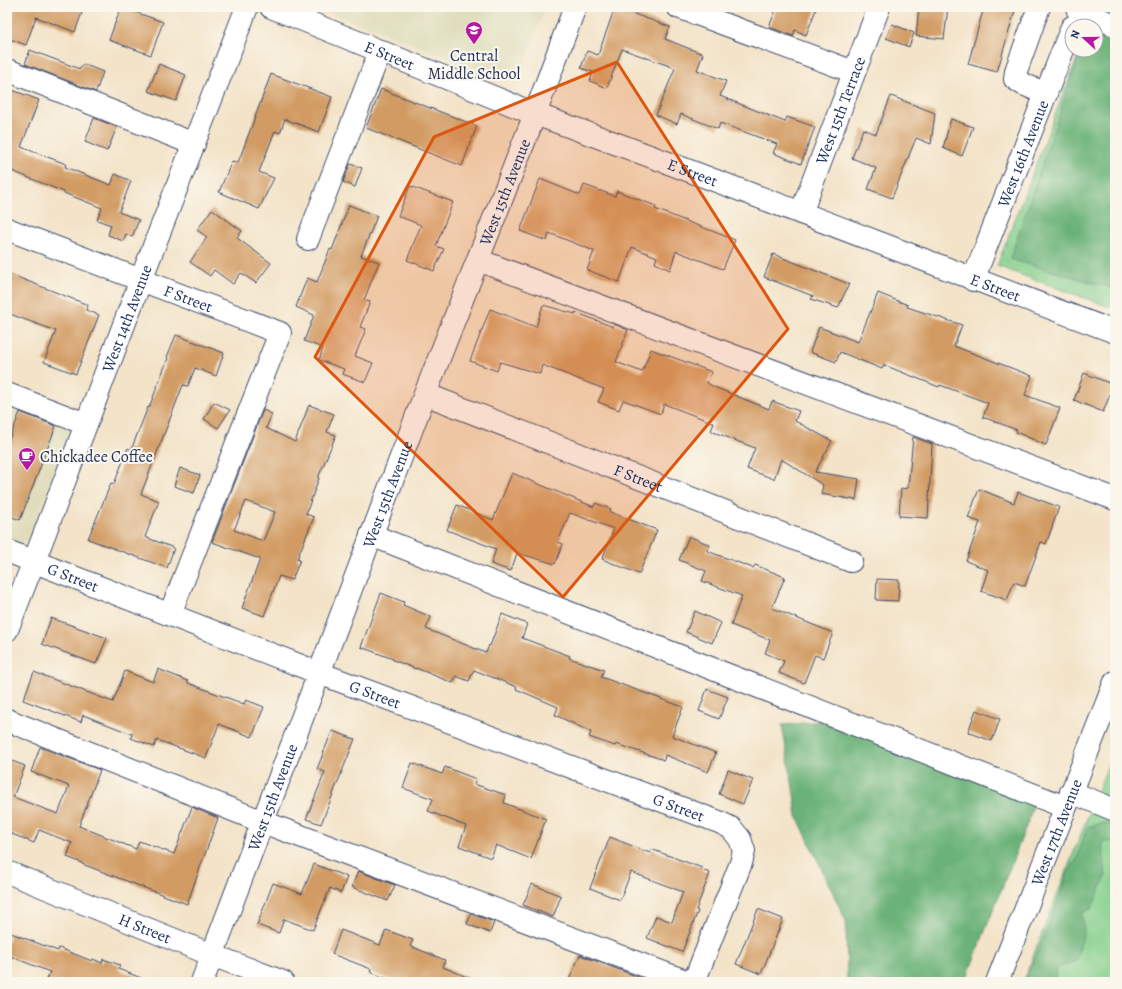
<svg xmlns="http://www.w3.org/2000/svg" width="1122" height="989" font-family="Alegreya,serif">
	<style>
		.built { fill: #dfddbb }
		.green { fill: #84cf8c; stroke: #507f75 }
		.forest { fill: #6bb278; stroke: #43706b }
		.building { fill: #d29b63; fill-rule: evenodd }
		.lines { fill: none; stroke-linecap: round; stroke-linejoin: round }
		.minor-casing { stroke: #3b4a6e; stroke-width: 24 }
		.major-casing { stroke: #3b4a6e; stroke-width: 24 }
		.minor { stroke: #fff; stroke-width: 22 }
		.major { stroke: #fff; stroke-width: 22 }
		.marked { fill: #de5710; fill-opacity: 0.2; stroke: #de5710; stroke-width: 3; stroke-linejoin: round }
		.labels { text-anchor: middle; stroke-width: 4; stroke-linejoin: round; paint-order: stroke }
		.street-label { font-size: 16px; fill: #1b2f5e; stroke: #fbf7ec }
		.poi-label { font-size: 16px; fill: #1b2f5e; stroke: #fbf7ec }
	</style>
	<rect width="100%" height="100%" fill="#fbf7ec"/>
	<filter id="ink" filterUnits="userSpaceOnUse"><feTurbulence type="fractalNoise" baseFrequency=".025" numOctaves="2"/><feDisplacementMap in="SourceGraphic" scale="8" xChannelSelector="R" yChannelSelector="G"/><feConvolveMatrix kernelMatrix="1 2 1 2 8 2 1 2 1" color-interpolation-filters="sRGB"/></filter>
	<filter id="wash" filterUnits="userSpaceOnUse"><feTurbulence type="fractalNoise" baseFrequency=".012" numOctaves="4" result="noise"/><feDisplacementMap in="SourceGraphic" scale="16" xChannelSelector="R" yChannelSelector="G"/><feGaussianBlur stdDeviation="0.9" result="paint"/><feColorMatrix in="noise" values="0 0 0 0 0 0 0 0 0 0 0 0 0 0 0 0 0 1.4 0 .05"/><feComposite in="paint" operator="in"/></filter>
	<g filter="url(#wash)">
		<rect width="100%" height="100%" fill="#f3e3c8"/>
		<g class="built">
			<path d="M314,7H546L517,83Z"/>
			<path d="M1095,7H1115V44L1096,36Z"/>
			<path d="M7,400L72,426L29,539L17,545L7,542Z"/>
		</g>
		<g class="green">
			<path d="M1096,36L1115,44V309L997,266L1080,50H1096Z"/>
			<path d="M1115,747V982H1023Z"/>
		</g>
		<g class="forest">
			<path d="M1096,36L1115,44V289L1010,259L1081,50H1096Z"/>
			<path d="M822,721L1034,803L1029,819L965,982H847L846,921L797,816L793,788L782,725Z"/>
			<path d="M1107,822L1115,831V840L1113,842H1102L1106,876L1091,909L1082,913L1084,931L1076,961L1057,968L1054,982H1024L1048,928L1068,872L1077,859L1087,827Z"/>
		</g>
		<g id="blocks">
			<g class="building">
				<path d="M7,7H84L75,32L36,17L26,45L7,38Z"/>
				<path d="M121,7L163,22L151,55L109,40Z"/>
				<path d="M615,7L670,27L665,39L703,54L697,70L726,81L720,96L785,122L787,117L815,127L801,164L773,153L777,144L720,123L718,129L681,114L677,124L656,115L675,68L622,49L607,88L590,81L593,72L581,68L587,51L598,55Z"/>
				<path d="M777,7H817L806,35L795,30L793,36L769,27Z"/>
				<path d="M919,7H948L944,39L916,36Z"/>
				<path d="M984,7H1016L997,72L968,64Z"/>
				<path d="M892,24L914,33L909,47L886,38Z"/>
				<path d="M30,50L80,69L83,64L103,72L96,92L25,64Z"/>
				<path d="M159,64L186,75L176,101L148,91Z"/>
				<path d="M271,74L332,97L319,132L285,119L280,133L275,131L259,172L274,178L259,209L219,192L232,161L238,163Z"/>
				<path d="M381,89L477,126L462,166L366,128Z"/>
				<path d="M12,90L39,100L21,147L66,164L65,167L111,185L115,174L131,181L119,212L139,220L132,237L126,234L123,241L108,235L111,225L97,220L102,208L64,193V192L12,171L8,181L7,180V103Z"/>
				<path d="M891,96L935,113L931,144L916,138L892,198L868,189L876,168L852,158L863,129L876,134Z"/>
				<path d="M94,118L117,127L107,151L85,142Z"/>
				<path d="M951,119L973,127L962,156L943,148Z"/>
				<path d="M350,164L362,168L355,187L343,182Z"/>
				<path d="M540,179L580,195L584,185L615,196L617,191L656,206L655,209L735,240L723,269L676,251L670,270L655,263L657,257L632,247L619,282L587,270L594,251L549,233L547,241L520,231Z"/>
				<path d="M410,186L453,202L436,246L444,249L434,271L407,260L421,225L398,216Z"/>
				<path d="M349,205L377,216L361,256L379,262L364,300L370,302L360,327L366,329L355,356L373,363L365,382L342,374L344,369L319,360L323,348L304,341L314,315L296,307L307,278L317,282L330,249L332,250Z"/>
				<path d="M212,209L242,231L237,238L271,263L256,283L241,273L233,284L214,270L210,276L190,262L207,237L197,230Z"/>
				<path d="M773,254L849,284L838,308L811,299L813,296L764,277Z"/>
				<path d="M7,273L88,305L86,310L99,315L76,374L44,362L56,331L7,313Z"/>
				<path d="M878,293L908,305L907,307L962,325L954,346L1032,376L1025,395L1060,408L1046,445L1016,432L1017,430L983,417L988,403L940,385L939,387L884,365L882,369L840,352L836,362L810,352L819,327L858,342Z"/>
				<path d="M543,305L575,314V312L613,327L614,324L628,330L616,362L642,372L651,349L712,372L707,383L714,387L769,409L772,401L799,411L795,421L832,441L815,472L859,479L856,500L821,494L823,485L781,459L774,479L747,469L755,448L711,431L714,423L664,404L661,414L623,400L619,410L598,402L604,389L542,365L540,374L500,362L497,371L470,361L490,309L536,327Z"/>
				<path d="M176,335L224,353L216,376L195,368L188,386L183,385L141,494L159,501L145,537L174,548L167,568L88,539L111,483L114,484L128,448L131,450L148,407L149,408L168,358L167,357Z"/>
				<path d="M1084,373L1114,385L1103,412L1074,400Z"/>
				<path d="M214,402L230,410L218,428L204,419Z"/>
				<path d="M309,405L334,414L327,432L336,435L318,478H319L306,514L314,517L297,559L300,560L292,580L279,576L264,616L242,608L260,559L212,542L263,410L272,414L266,428L295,442ZM246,501L275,512L263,541L234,530Z"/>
				<path d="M20,412L56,426L20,520L7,515V445Z"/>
				<path d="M913,437L932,444L928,518L899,516L901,489L908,488Z"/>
				<path d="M180,468L200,475L194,493L174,486Z"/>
				<path d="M512,473L594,507L595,503L611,509L610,512L657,530L639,574L602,559L614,529L570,513L558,542L563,544L555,564L517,553L511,571L491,564L496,549L447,530L457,505L493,520Z"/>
				<path d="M979,489L1014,503L1018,492L1059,507L1046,544L1041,542L1025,586L1014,582L1007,600L981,591L988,570L966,561L980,522L968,518Z"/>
				<path d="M689,536L710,545L707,551L753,568L755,565L785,577L772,608L833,633L823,658L815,655L804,683L779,673L784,661L765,653L770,640L731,625L742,596L702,581L706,571L679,560Z"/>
				<path d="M877,579L899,580L898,601L876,600Z"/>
				<path d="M381,593L404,602L403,605L431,617L426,629L486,653L489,645L490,646L502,614L527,624L522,638L570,656L569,658L604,670L601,677L683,707L672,736L716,753L708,772L665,755L664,760L616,744L615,746L589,737L591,732L555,715L558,707L516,689L517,687L474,670L469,681L456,676L453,683L416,668V669L393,660V659L361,647Z"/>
				<path d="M695,611L721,623L712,643L686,632Z"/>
				<path d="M51,618L107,638L96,664L42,644Z"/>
				<path d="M158,669L188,681V683L244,704L246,700L264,707L252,737L219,724L206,758L157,740L154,747L131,738L132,734L83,715L81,722L23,700L34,672L113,702L125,671L153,682Z"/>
				<path d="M707,689L728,697L719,719L699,711Z"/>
				<path d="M976,710L1000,719L992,741L968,732Z"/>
				<path d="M332,731L355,739L321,824L306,819L325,772L317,769Z"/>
				<path d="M40,747L100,770L79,826L136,849L139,841L174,854L192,807L218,818L187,904L82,864V863L67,857L72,843L39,830L34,843L7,832V759L25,766L13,797L58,814L69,786L31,772Z"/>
				<path d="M412,763L442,774L445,767L476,779L474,784L506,795L504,803L546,819L531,859L496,845L491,858L459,846L466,826L428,811L433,799L403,788Z"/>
				<path d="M728,770L753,780L743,804L719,794Z"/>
				<path d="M610,837L650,853L651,849L702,868L701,870L710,873L696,910L698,911L682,952L647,938L656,916L672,922L683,892L631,872L620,900L590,888Z"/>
				<path d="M314,864L347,877L341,893L330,888L313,930L284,919L279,933L257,925L273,883L302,894Z"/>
				<path d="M358,871L395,885L388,901L352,887Z"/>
				<path d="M532,884L561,896L553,917L523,905Z"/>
				<path d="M758,909L783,919L761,974L736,964Z"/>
				<path d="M471,914L494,922L490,933L467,924Z"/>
				<path d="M341,930L380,945L386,930L413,940L410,946L445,960L443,967L479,982H396L370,972L371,969L332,954Z"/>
				<path d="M11,933L58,951L59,948L92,961L93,959L102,963L103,959L120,965L118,969L149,981V982H46L50,972L7,955V943Z"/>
				<path d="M580,955L641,978L640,982H568Z"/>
			</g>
		</g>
	</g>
	<g filter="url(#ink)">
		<use href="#blocks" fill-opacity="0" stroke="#3b4a6e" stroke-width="1"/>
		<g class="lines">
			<defs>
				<g id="minor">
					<path id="s1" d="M271,7L535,114"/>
					<path d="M678,7L854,72"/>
					<path d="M1039,7L1016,71L1015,79L1023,84L1046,94"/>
					<path d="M1078,11L1115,25"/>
					<path d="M7,70L194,144"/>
					<path id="s2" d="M801,213L879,7"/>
					<path id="s3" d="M7,229L280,333L170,614"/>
					<path d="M308,239L380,51"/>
					<path d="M478,260L1115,499"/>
					<path id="s4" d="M973,280L1072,27"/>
					<path d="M7,394L86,424"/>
					<path id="s5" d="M425,394L851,561"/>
					<path d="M371,535L1065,807"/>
					<path id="s6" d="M7,551L319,673L719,822L731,828L740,839L744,851L741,863L694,982"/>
					<path id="s7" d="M7,630L41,543L147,264L247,7"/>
					<path d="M7,720L263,822L688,982"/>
					<path d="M1071,792L1115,810"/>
					<path id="s8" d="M7,872L212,955L283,982"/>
				</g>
				<g id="major">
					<path id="s9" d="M535,114C730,184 921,260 1115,332"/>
					<path id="s10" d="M202,982L425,394L535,114L575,7"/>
					<path id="s11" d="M997,982L1115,682"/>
				</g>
			</defs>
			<use href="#minor" class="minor-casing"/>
			<use href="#major" class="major-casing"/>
			<use href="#minor" class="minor"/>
			<use href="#major" class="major"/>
		</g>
	</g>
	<path class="marked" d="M617,62L788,329L563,597L315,357L434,137Z"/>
	<defs>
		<symbol id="school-pin" viewBox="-11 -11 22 30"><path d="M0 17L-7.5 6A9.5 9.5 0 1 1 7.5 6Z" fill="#b5179e" stroke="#fbf7ec"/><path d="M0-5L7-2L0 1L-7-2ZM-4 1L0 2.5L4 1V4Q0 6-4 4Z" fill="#fff"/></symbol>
		<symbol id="cafe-pin" viewBox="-11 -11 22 30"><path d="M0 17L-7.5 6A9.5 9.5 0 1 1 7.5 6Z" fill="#b5179e" stroke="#fbf7ec"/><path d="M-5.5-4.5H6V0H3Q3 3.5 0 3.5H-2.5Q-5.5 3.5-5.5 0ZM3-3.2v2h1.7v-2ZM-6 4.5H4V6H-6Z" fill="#fff"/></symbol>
	</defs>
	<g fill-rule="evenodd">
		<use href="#school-pin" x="464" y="20" width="20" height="27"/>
		<use href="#cafe-pin" x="17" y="446" width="20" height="27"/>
	</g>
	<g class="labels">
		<g class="street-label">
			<text dy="6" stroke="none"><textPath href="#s1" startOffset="128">E Street</textPath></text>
			<text dy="6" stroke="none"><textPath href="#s2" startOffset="110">West 15th Terrace</textPath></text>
			<text dy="6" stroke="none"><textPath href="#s4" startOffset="136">West 16th Avenue</textPath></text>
			<text dy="6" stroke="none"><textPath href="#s9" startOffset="168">E Street</textPath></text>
			<text dy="6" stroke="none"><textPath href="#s10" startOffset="846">West 15th Avenue</textPath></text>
			<text dy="6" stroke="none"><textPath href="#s9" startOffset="492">E Street</textPath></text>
			<text dy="6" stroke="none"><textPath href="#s3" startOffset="194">F Street</textPath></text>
			<text dy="6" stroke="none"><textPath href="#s7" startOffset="334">West 14th Avenue</textPath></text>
			<text dy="6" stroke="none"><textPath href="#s5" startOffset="229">F Street</textPath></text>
			<text dy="6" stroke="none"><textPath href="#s10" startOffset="522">West 15th Avenue</textPath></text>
			<text dy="6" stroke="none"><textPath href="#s6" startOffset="71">G Street</textPath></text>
			<text dy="6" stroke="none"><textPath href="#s6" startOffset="395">G Street</textPath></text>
			<text dy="6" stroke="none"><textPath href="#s10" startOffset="198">West 15th Avenue</textPath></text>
			<text dy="6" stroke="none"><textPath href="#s6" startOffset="719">G Street</textPath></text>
			<text dy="6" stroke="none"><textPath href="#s11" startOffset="161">West 17th Avenue</textPath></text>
			<text dy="6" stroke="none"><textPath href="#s8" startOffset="149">H Street</textPath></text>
		</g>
		<g class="poi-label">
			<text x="474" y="61">Central<tspan x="474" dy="18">Middle School</tspan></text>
			<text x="40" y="462" text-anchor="start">Chickadee Coffee</text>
		</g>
	</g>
	<rect width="1122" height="989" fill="none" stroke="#fbf7ec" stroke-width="24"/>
	<g transform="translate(1084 38) rotate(291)"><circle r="19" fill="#fbf7ec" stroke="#a1a7b3"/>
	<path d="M0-3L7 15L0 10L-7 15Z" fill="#b5179e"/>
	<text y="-6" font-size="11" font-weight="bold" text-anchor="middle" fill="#1b2f5e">N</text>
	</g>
</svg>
